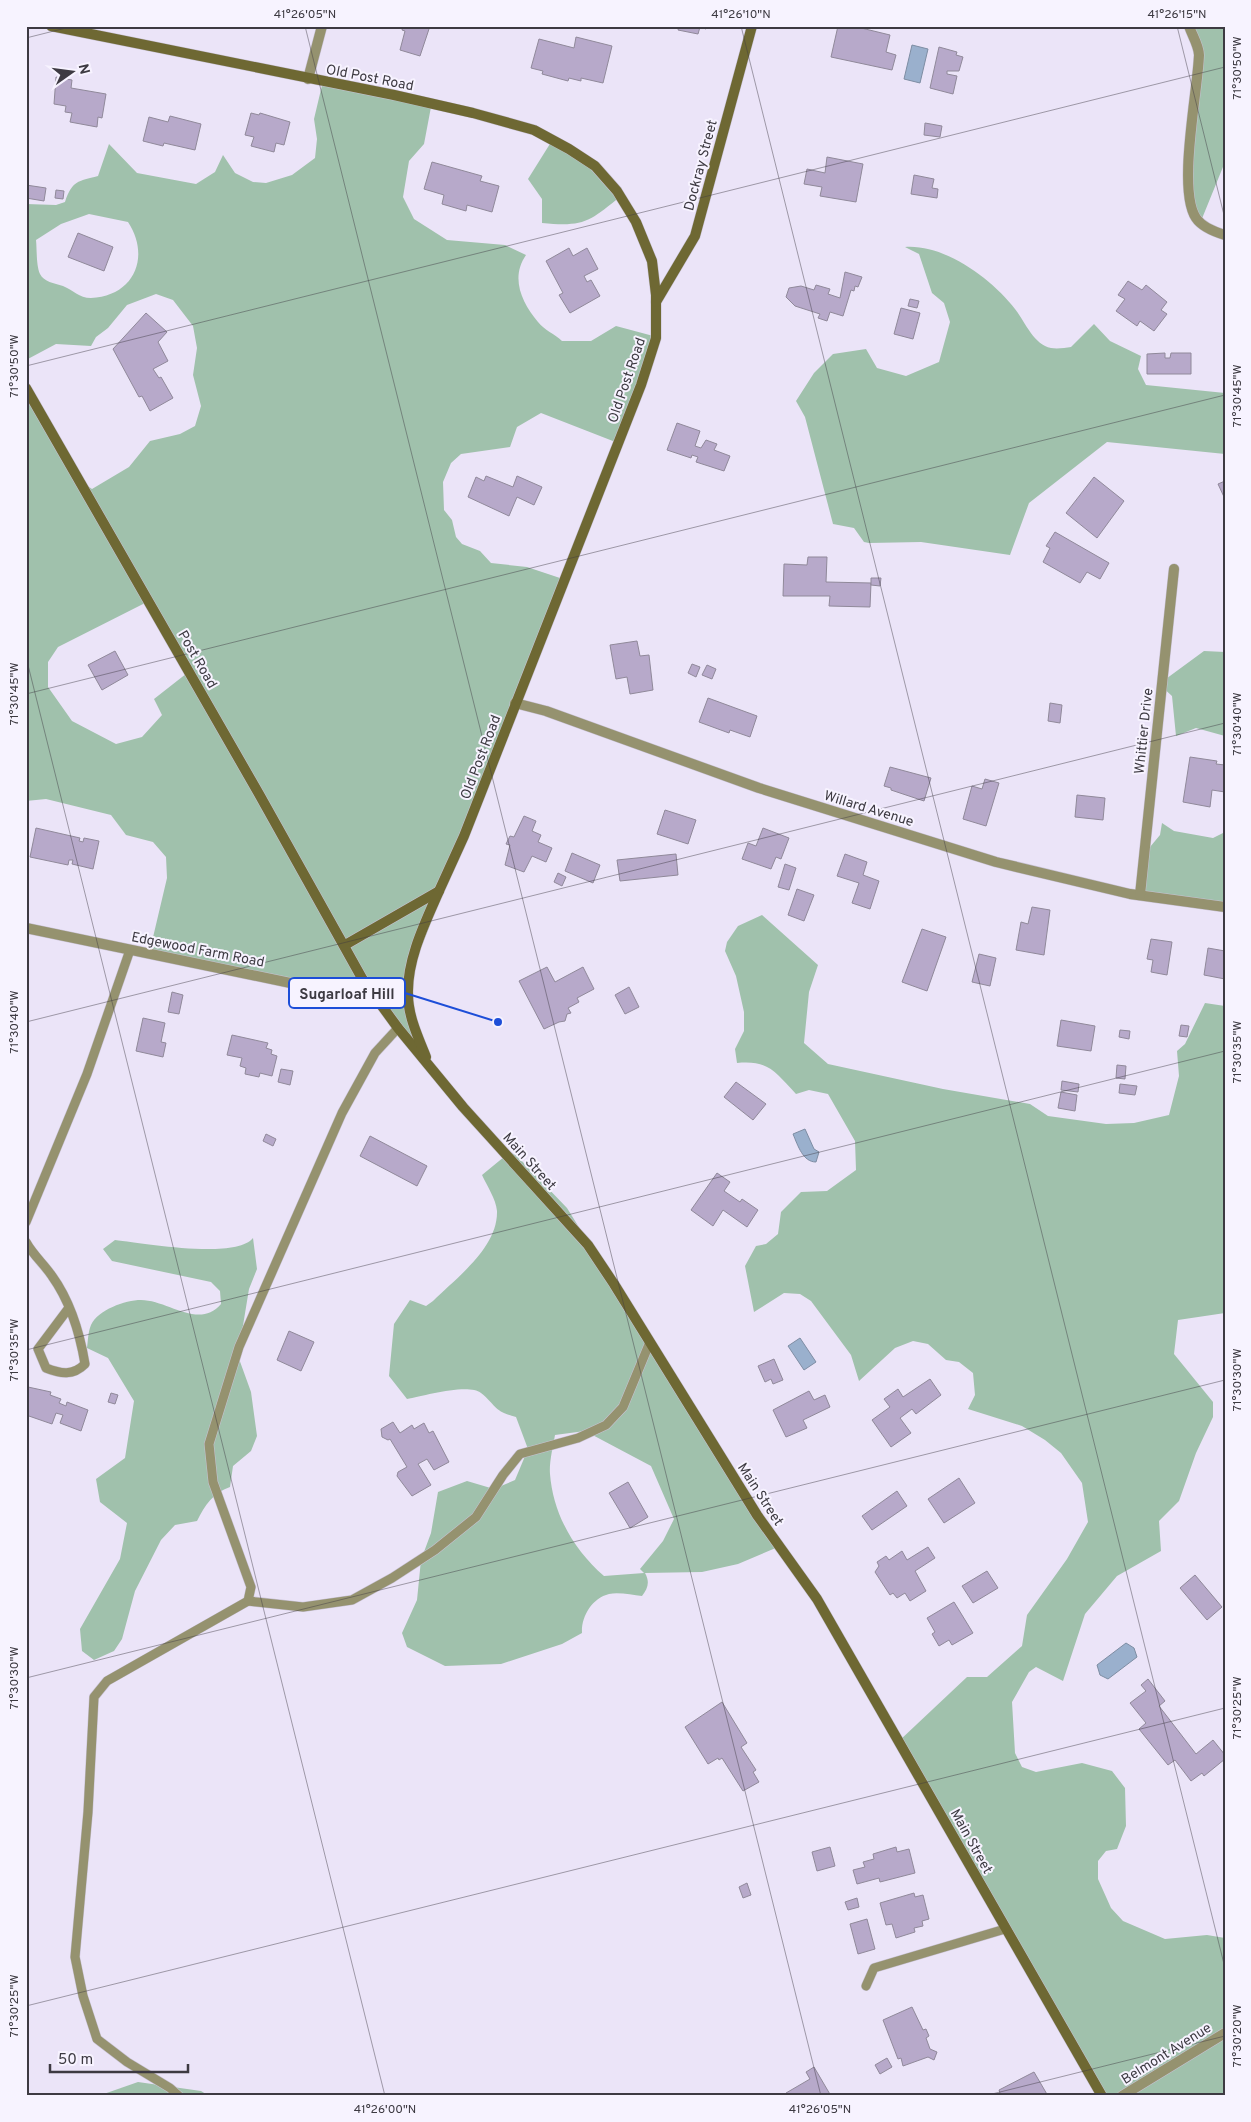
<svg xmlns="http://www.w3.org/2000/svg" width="1251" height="2122" font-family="Overpass,sans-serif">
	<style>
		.green { fill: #a0c1ac; fill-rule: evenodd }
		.water { fill: #9ab0cd; stroke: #7e8da3 }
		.building { fill: #b7a9ca; stroke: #90899a }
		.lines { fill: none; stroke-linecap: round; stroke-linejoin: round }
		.lane-casing { stroke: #c8c2d4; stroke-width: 10 }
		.street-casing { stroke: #c8c2d4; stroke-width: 11 }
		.secondary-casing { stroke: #c8c2d4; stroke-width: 11 }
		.lane { stroke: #95926f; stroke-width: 9 }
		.street { stroke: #95926f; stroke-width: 10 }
		.secondary { stroke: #6e6833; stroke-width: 10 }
		.ticks { fill: none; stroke: #3d3a42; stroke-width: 1; stroke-opacity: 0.45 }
		.labels { text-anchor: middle; stroke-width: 4; stroke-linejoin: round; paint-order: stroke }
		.street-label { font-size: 14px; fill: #3d3a42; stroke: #f7f3ff }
		.leader { fill: none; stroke: #1d4ed8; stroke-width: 2 }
		.callout-dot { fill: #1d4ed8; stroke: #f7f3ff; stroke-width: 2 }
		.callout { fill: #f7f3ff; stroke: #1d4ed8; stroke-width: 2 }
		.callout-label { font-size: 15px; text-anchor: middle; font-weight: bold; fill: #3d3a42 }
		.neatline { fill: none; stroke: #3d3a42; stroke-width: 2 }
		.ticks-label { font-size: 12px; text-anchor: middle; fill: #3d3a42 }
	</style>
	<rect width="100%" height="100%" fill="#ebe4f8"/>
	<g class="green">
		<path d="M1192,26H1225V162L1201,221L1193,197L1192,168L1197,96Z"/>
		<path d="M323,81L431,107L424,144L409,161L403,197L414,219L447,240L505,245L526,255C510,278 522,303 538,322C544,330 555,334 562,341H591L616,326L657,337L618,443L541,413L517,427L510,447L461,454L451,463L443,482L444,510L452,520L456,537L462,544L480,551L491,563L527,567L566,580L415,963L411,985L416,1043L367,980L320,989L150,950L167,878L166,857L153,842L126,835L111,815L46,799L26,801V382L86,485L92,489L129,467L150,441L180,434L195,426L201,406L193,375L197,348L193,326L173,300L156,294L127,305L108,328L96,337L91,346L56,344L26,360V204L56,205L65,202C72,181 78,181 98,176L109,144L137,173L196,184L215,172L223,155L235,173L253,182L266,183L292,175L315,158L317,139L314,119ZM89,214L128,222C151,257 134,296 91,298C79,298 73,290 63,286C54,283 44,282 40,274C36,265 37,249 36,240L61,224ZM149,601L191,670L154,699L162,715L142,737L116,744L72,721L48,687V662L58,647Z"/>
		<path d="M553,139L600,168L621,196C589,222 584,227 542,223V199L528,179Z"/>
		<path d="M905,247C945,244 992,279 1015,309C1025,322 1034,345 1051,348C1057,349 1065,348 1071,347L1094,324L1110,341L1141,356L1138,369L1146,385L1225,393V454L1107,442L1029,503L1010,555L921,542L869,543L864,542L854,528L833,524L805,417L796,401L814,373L833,354L866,349L877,368L906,376L939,362L950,322L944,303L932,293L919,254Z"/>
		<path d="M1204,651L1225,652V736L1196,728L1176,736L1172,696L1159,684Z"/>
		<path d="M1162,823L1174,831L1213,838L1225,832V906L1142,891L1150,847L1160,835Z"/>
		<path d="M762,915L818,965L809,992L804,1043L828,1064L943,1089L1030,1104L1048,1116L1106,1124L1134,1123L1169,1115L1179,1076L1177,1051L1185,1044L1205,1003L1225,1006V1313L1178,1320L1174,1354L1213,1402V1417L1196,1453L1179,1501L1159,1521L1161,1551L1117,1576L1085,1614L1063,1681L1036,1667L1029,1672L1012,1702L1015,1753L1022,1767L1036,1772L1082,1763L1112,1771L1125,1788L1126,1826L1117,1849L1106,1851L1098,1861V1879L1111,1908L1123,1921L1165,1939L1207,1935L1225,1938V2096H1106L899,1741L967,1677H987L1022,1646L1027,1615L1067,1559L1088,1522L1082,1483L1061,1453L1045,1440L1022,1426L968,1409L975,1395L973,1373L959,1362L946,1360L928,1344L913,1341L895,1348L859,1381L851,1355L811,1301L800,1294L784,1293L754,1312L745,1266L756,1246L766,1244L778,1234L781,1212L801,1192L827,1191L856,1170L855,1141L828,1094L809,1090L796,1094C775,1072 769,1060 737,1063L735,1049L744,1031V1012L736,976L725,951L727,942L738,926Z"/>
		<path d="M510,1152L517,1156L567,1208L778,1547L738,1564L702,1572L645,1573C650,1582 648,1588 642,1596C632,1595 619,1592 609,1594C592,1598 581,1617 582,1633L562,1644L501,1664L445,1666L407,1647L402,1633L417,1600L421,1560L431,1533L438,1492L467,1481L494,1489L515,1480L528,1449L516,1417C493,1411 497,1406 481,1393C468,1383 424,1396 407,1399L389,1376L394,1324L410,1300L426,1306L433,1301C456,1278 498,1248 497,1211C496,1199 487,1186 482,1175ZM585,1431L651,1466L674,1519L663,1541L640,1569L644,1573L604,1576C574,1550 553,1514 550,1474C549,1462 553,1447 555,1435Z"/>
		<path d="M253,1238L257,1269L249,1289L238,1356L251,1392L257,1436L251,1451L233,1466L230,1487C213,1493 205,1505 197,1521L175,1525L161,1540L135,1591L122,1639L114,1651L94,1660L82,1651L80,1629L120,1559L127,1523L100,1502L96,1479L125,1458L134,1401L108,1358L87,1348C88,1341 88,1332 91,1325C98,1310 125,1300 141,1300C168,1300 199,1330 221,1304L220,1291L211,1282L112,1261L103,1249L115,1240C143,1243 235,1260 253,1238Z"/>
		<path d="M138,2082L201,2091L209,2096H98Z"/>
	</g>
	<g class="water">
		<path d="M912,45L928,49L920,83L904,79Z"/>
		<path d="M805,1129L814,1149L819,1152L816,1162C803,1162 798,1146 793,1134Z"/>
		<path d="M800,1338L816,1362L804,1370L788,1346Z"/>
		<path d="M1126,1643L1134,1648L1137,1657L1108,1679L1100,1675L1097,1665Z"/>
	</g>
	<g class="building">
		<path d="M403,26H430L420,56L400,50L405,31L402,30Z"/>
		<path d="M679,26H707L706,29L700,27L698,34L678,30Z"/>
		<path d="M838,26H853L890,35L886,52L896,55L892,70L831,57Z"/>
		<path d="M576,37L612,46L603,83L581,78V81L569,78L568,81L542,74L543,71L531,68L539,39L574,48Z"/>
		<path d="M939,47L957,52L956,55L963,57L959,71H947V74L957,76L953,94L930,88Z"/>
		<path d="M56,77L72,80L71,88L106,94L102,118L98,117L97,127L70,122L72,113L65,112L66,106L54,104Z"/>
		<path d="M251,113L259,115L260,113L290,122L284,145L276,143L274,152L251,146L254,137L245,135Z"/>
		<path d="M170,116L201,124L195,150L164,143L163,146L143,141L149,117L168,122Z"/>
		<path d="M925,123L942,126L940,137L924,135Z"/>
		<path d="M827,157L863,164L856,202L820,196L822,187L804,184L807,169L825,173Z"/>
		<path d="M432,162L482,176L480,181L499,186L492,212L467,205L466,211L442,204L444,195L424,189Z"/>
		<path d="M914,175L934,179L932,188L938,189L937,198L911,194Z"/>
		<path d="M26,185L46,188L44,201L26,198Z"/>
		<path d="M56,190L64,191L63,199L55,198Z"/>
		<path d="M78,233L113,247L104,271L68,257Z"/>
		<path d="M569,248L573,256L587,248L598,269L584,276L587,282L591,280L600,296L570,313L559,295L563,293L546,261Z"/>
		<path d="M845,272L862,277L858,287L855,286L854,291L851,290L843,316L830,312L827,321L818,318L820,314L795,306L786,297L789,288L801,286L814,290L816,285L830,289L828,294L840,298Z"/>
		<path d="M1128,281L1142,290L1146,285L1167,302L1161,310L1167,314L1154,331L1140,321L1137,326L1116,311L1125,299L1118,295Z"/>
		<path d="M910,299L919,301L917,308L908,306Z"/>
		<path d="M901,308L920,313L913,339L894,334Z"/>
		<path d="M146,313L167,332L158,342L168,361L153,369L159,378L161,377L173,398L150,411L142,396L139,397L113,349Z"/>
		<path d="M1165,353V358H1170L1171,353H1191V374H1147V354Z"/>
		<path d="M677,423L700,431L695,446L701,448L706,440L717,444L714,450L730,456L724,471L696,462L698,457L692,455L691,458L667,450Z"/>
		<path d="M486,476L513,487L517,476L542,487L534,505L517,497L509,516L468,497L476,477L484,481Z"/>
		<path d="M1094,477L1124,501L1097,538L1066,513Z"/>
		<path d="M1225,481V499L1218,484Z"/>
		<path d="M1055,532L1109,563L1100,579L1087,572L1080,583L1043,562L1050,548L1046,546Z"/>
		<path d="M808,557H827L826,582L871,583L870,607L829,606L830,596H783L784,564L807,565Z"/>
		<path d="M871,578H881L880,586L871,585Z"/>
		<path d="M637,641L640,656L649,655L653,690L630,694L627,677L616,679L610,645Z"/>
		<path d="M115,651L128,675L102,690L88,665Z"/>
		<path d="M692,664L700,667L696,677L688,673Z"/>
		<path d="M707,665L716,669L712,679L702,675Z"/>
		<path d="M708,698L757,716L750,737L730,730L729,733L699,722Z"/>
		<path d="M1050,703L1062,705L1060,723L1048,721Z"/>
		<path d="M1190,757L1217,761L1216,764L1225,765V792L1212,790L1210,807L1183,802Z"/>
		<path d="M890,767L931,778L924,801L891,790V788L884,786Z"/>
		<path d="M985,779L999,783L986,826L963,819L972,786L982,789Z"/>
		<path d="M1077,795L1105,798L1103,820L1075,817Z"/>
		<path d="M665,810L696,820L688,844L657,834Z"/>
		<path d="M524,816L536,821L532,831L541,835L538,842L552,848L546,862L532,856L524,872L505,865L510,845L506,844L510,836L514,837Z"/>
		<path d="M36,828L80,838L79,841L83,842L84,838L99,841L93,869L72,864L73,860H69L68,865L30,857Z"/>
		<path d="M763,828L789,838L781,859L776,857L771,869L742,859L748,843L756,846Z"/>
		<path d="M572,853L600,865L593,883L565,871Z"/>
		<path d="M676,854L678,875L620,881L617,860Z"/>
		<path d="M845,854L867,862L863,875L879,881L870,909L852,903L859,883L837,876Z"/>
		<path d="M785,864L796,868L789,890L778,887Z"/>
		<path d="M558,873L566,877L562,886L554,882Z"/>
		<path d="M797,889L814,895L804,921L788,915Z"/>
		<path d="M1032,907L1050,910L1044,955L1016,950L1021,922L1028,924Z"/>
		<path d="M922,929L946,937L927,991L902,982Z"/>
		<path d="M1151,939L1172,942L1167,975L1151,972L1153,960L1147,959Z"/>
		<path d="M1208,948L1225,951V979L1204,975Z"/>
		<path d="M979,954L996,958L990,986L972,982Z"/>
		<path d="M547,967L555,982L583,967L594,989L577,998L579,1002L568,1008L571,1013L567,1014L565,1021L559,1022L544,1029L519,981Z"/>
		<path d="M629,987L639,1007L625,1014L615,995Z"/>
		<path d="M172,992L183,995L179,1014L168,1012Z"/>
		<path d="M143,1018L165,1023L161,1042L166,1043L163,1057L136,1051Z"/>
		<path d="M1061,1020L1095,1026L1091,1051L1057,1046Z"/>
		<path d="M1181,1025L1189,1026L1187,1037L1179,1036Z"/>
		<path d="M1120,1030L1130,1031L1129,1039L1119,1037Z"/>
		<path d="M232,1035L268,1043L266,1048L272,1050L271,1054L277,1056L272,1076L260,1073L259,1077L245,1074L246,1068L240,1066L242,1058L227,1055Z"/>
		<path d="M1117,1065L1126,1066L1125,1079L1116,1078Z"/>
		<path d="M281,1069L293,1071L290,1085L278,1082Z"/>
		<path d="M1062,1081L1079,1084L1078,1092L1061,1090Z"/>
		<path d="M736,1082L766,1104L753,1120L724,1097Z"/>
		<path d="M1120,1084L1137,1086L1135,1095L1119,1093Z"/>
		<path d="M1061,1092L1077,1095L1075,1111L1058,1108Z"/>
		<path d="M266,1134L276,1139L273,1146L263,1141Z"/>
		<path d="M370,1136L427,1166L417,1186L360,1156Z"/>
		<path d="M717,1173L730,1182L724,1191L740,1202L742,1199L758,1210L747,1227L723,1210L713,1226L691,1210Z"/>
		<path d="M289,1331L314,1342L301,1371L277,1360Z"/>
		<path d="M774,1359L783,1380L773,1384L771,1379L765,1382L758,1366Z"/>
		<path d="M930,1379L941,1395L916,1414L912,1409L900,1418L911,1433L891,1447L872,1420L890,1407L884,1399L898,1389L903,1397Z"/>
		<path d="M28,1387L51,1392L50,1395L61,1399L59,1403L66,1406L67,1402L88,1410L81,1431L60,1423L63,1415L56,1413L52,1424L26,1415Z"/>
		<path d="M809,1391L814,1400L825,1395L830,1407L803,1420L807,1428L786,1437L773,1410Z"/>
		<path d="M111,1393L118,1395L115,1404L108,1402Z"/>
		<path d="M393,1422L400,1433L412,1425L414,1429L424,1423L429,1433L433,1431L449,1462L434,1470L427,1459L418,1464L431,1485L412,1496L397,1476L398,1472L407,1467L390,1439L388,1440L382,1437L381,1429Z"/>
		<path d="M959,1478L975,1503L944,1523L928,1499Z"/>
		<path d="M628,1482L648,1517L630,1528L609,1493Z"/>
		<path d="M897,1491L907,1506L872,1530L862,1516Z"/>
		<path d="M928,1547L935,1558L915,1571L926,1591L910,1601L905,1593L897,1598L893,1593L890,1595L875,1572L879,1566L877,1562L886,1556L889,1560L902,1551L907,1560Z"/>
		<path d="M987,1571L998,1588L973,1603L962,1586Z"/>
		<path d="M1195,1575L1222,1607L1207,1620L1180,1588Z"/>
		<path d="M954,1602L973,1633L952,1645L949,1640L939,1646L932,1634L935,1632L927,1618Z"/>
		<path d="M1148,1679L1165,1701L1159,1706L1196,1754L1213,1740L1225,1755V1759L1204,1776L1202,1773L1191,1781L1175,1760L1168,1765L1139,1729L1146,1723L1130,1703L1146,1691L1141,1685Z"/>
		<path d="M722,1702L747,1743L741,1747L756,1770L753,1772L759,1782L743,1791L722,1758L719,1760L718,1758L708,1764L685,1727Z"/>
		<path d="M830,1847L835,1866L817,1871L812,1852Z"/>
		<path d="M896,1847L897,1852L909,1849L915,1873L880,1882L879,1878L857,1884L853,1870L865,1867L863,1862L874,1859L873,1854Z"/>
		<path d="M747,1883L751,1895L743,1898L739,1887Z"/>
		<path d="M914,1893L915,1897L923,1895L929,1919L922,1921L923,1926L914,1928L915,1932L896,1938L892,1924L886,1925L880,1903Z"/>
		<path d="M857,1898L859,1907L848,1910L845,1902Z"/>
		<path d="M867,1919L875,1949L858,1954L850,1924Z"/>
		<path d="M912,2007L923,2030L926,2029L929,2036L926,2038L930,2049L937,2052L934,2060L928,2057L903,2066L901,2058L898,2059L883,2020Z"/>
		<path d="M887,2058L892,2067L880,2074L875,2065Z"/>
		<path d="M814,2067L831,2096H787L786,2093L810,2079L806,2072Z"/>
		<path d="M1034,2072L1048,2096H996L1000,2093L999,2090Z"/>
	</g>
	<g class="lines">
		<defs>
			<g id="lane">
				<path d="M26,1222L87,1074L130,950"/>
				<path d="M26,1242C33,1255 44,1264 52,1276C70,1301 80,1334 85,1364C73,1376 61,1374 46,1368L38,1349L68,1309"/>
				<path d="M248,1601L303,1607L352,1600L392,1578L435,1550L476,1517L503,1475L520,1454L578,1438L606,1425L623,1407L650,1342"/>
				<path d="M866,1986L874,1968L1005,1929"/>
				<path d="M179,2096L170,2088L127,2062L97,2039L83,1996L75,1957L88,1812L94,1697L107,1681L248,1601L251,1587L213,1482L209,1444L239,1347L342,1113L375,1053L398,1028"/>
			</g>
			<g id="street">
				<path d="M1189,26C1192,35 1199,46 1199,55C1198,90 1177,190 1196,218C1202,227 1215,232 1225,235"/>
				<path d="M308,79L322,26"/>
				<path d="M515,703L546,711L759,788L996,862L1130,894L1225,907"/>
				<path d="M1140,895L1174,569"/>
				<path d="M26,928L324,990L344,988L363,980"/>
				<path d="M1122,2096L1225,2033"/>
			</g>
			<g id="secondary">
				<path d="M51,26L394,95L473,113L534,130L569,149L595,166L617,191L636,222L652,261L656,295V338L641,385L464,836L439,891L345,945"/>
				<path d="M656,302L695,236L752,26"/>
				<path d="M26,388L259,794L363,980L398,1028L463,1107L588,1245L614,1284L757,1515L817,1599L1102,2096"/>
				<path d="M426,1057C418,1037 408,1016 408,994C407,959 425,923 439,891"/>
			</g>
		</defs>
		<use href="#lane" class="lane-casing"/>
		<use href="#street" class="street-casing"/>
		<use href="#secondary" class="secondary-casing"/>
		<use href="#lane" class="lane"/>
		<use href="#street" class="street"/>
		<use href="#secondary" class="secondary"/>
	</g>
	<path class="ticks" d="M305,26L821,2096M741,26L1225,1968M1177,26L1225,219M26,38L74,26M26,366L1225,67M26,657L385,2096M26,694L1225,395M26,1022L1225,723M26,1350L1225,1051M26,1678L1225,1380M26,2006L1225,1708M984,2096L1225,2036"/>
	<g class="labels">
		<g class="street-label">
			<text transform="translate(370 77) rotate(11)" y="5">Old Post Road</text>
			<text transform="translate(700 165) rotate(-75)" y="5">Dockray Street</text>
			<text transform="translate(626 380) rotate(-71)" y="5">Old Post Road</text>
			<text transform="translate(198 659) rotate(60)" y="5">Post Road</text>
			<text transform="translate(1143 731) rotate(-84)" y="5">Whittier Drive</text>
			<text transform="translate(480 757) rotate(-69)" y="5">Old Post Road</text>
			<text transform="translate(869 808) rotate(17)" y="5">Willard Avenue</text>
			<text transform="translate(198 949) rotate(11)" y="5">Edgewood Farm Road</text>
			<text transform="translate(530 1161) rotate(48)" y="5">Main Street</text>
			<text transform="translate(761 1494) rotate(57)" y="5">Main Street</text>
			<text transform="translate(972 1841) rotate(61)" y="5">Main Street</text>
			<text transform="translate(1166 2053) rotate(-32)" y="5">Belmont Avenue</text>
		</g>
	</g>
	<path class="leader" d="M498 1022L405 993"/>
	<circle class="callout-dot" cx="498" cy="1022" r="5"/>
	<rect class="callout" x="289" y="978" width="116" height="30" rx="5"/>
	<g class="callout-label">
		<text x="347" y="999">Sugarloaf Hill</text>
	</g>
	<rect width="1251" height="2122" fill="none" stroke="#f7f3ff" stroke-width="55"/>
	<g transform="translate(72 72) rotate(76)" stroke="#f7f3ff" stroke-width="4" paint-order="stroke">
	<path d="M0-4L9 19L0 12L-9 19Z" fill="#3d3a42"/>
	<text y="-8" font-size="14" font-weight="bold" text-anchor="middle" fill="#3d3a42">N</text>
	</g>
	<path d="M50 2064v8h138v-8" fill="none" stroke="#3d3a42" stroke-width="2.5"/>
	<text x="58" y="2064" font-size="15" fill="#3d3a42" stroke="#f7f3ff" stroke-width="4" paint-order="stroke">50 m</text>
	<rect x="28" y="28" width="1196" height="2066" class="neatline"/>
	<g class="ticks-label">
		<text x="305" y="18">41°26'05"N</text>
		<text x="741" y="18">41°26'10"N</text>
		<text x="1177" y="18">41°26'15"N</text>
		<text transform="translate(1237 68) rotate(-90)" y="4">71°30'50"W</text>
		<text transform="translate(14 366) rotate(-90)" y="4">71°30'50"W</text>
		<text transform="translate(1237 396) rotate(-90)" y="4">71°30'45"W</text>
		<text transform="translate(14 694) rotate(-90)" y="4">71°30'45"W</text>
		<text transform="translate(1237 724) rotate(-90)" y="4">71°30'40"W</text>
		<text transform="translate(14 1022) rotate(-90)" y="4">71°30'40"W</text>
		<text transform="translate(1237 1052) rotate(-90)" y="4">71°30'35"W</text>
		<text transform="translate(14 1350) rotate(-90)" y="4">71°30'35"W</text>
		<text transform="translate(1237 1380) rotate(-90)" y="4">71°30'30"W</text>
		<text transform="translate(14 1678) rotate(-90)" y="4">71°30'30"W</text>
		<text transform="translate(1237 1708) rotate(-90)" y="4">71°30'25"W</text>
		<text transform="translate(14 2006) rotate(-90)" y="4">71°30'25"W</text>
		<text transform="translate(1237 2036) rotate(-90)" y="4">71°30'20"W</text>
		<text x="385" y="2113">41°26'00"N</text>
		<text x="820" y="2113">41°26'05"N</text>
	</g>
</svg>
